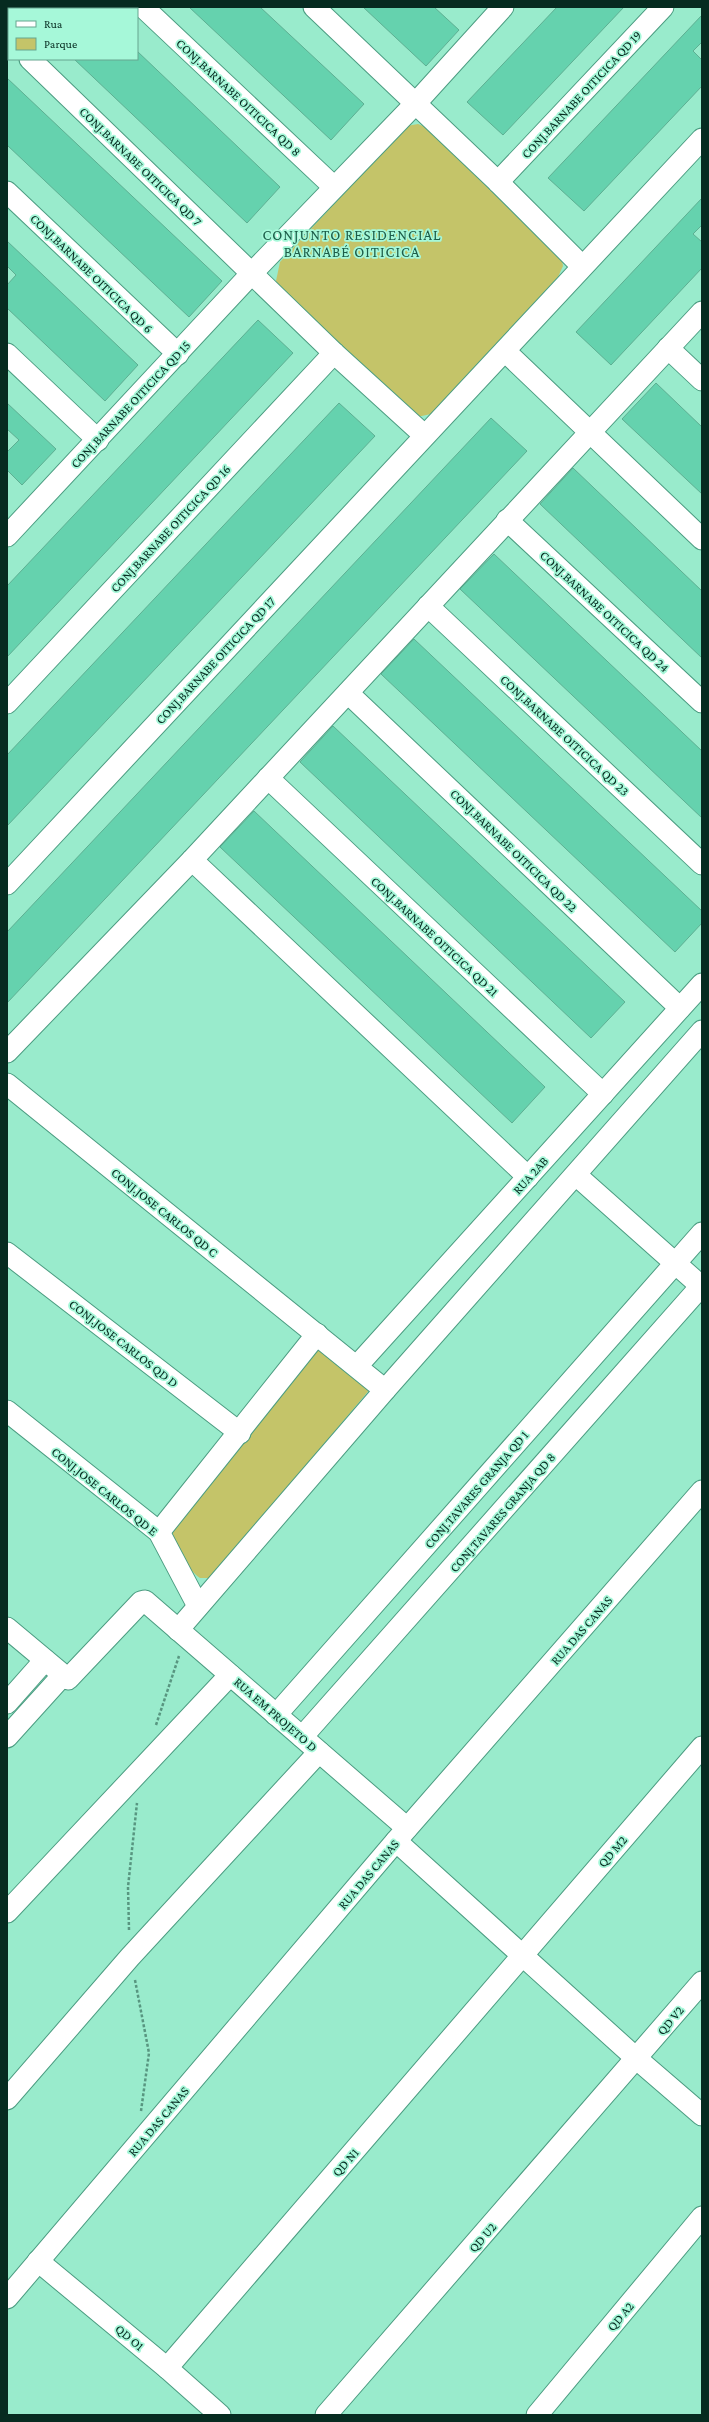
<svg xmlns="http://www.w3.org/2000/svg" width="709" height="2422" font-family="'Crimson Pro',serif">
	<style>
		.green { fill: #c4c469 }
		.building { fill: #65d2ae; stroke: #5daf92 }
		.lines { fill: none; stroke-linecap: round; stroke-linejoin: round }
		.street-casing { stroke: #4b9c81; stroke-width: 23 }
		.path { stroke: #589680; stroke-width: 2.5; stroke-dasharray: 3 2; stroke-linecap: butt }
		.street { stroke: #fff; stroke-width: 21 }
		.labels { text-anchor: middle; stroke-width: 3.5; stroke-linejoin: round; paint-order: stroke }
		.street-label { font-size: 13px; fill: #062b20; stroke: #a6f8d9 }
		.quarter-label { font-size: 15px; letter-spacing: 1px; fill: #1d5d49; stroke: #a6f8d9 }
	</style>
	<rect width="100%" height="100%" fill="#99ebcc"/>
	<g class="green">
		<path d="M418,124L428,128L561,254L563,266L558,277L431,414L417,417L279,290L276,281L280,262L407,126Z"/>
		<path d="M320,1345L371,1388L211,1578H200C188,1570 171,1544 173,1530Z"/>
	</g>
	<g class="building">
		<path d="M189,7H260L364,104L331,140Z"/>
		<path d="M363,7H434L459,30L426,66Z"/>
		<path d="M557,7H624L503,135L467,102Z"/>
		<path d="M702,15V42L693,51L702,60V86L584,211L548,178Z"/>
		<path d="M137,51L280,187L247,223L74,59H137Z"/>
		<path d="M7,78L222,281L189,317L7,145Z"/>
		<path d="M702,198V225L693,234L702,242V268L611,365L576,332Z"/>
		<path d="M7,241L138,365L105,401L7,308V285L16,275L7,266Z"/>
		<path d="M258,320L293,353L7,657V586Z"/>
		<path d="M656,383L702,427V494L622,419Z"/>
		<path d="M7,403L56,449L22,485L7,470V452L19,440L7,429Z"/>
		<path d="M339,403L375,436L7,826V755Z"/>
		<path d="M491,418L527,451L7,1003V932Z"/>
		<path d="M573,468L702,591V658L540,504Z"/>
		<path d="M494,554L702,751V818L460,589Z"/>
		<path d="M414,639L702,911V923L675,952L381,674Z"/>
		<path d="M333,726L625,1002L591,1038L300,762Z"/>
		<path d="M254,811L545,1087L512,1123L220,847Z"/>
	</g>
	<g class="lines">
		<defs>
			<g id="street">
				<path d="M143,7L334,187"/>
				<path d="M314,7L498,182L582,266"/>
				<path d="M7,37L9,39"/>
				<path d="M30,59L334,353L424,435"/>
				<path d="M498,182L663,7"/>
				<path d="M7,192L178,354"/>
				<path d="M668,348L702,380"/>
				<path d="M505,351L702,539"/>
				<path d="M7,354L98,440"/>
				<path d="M507,520L702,702"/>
				<path d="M7,536L253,272L415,104L503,7"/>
				<path d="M428,606L702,864"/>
				<path d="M348,693L680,1008"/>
				<path d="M7,703L334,353"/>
				<path d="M268,778L603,1094"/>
				<path d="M192,860L528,1177"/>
				<path d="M7,884L702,139"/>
				<path d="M7,1052L192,860L702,312"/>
				<path d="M7,1084L385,1390"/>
				<path d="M576,1175L702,1287"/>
				<path d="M7,1253L240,1433"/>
				<path d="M357,1366L702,984"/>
				<path d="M7,1411L159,1532L198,1606"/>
				<path d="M159,1532L317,1334"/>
				<path d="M7,1628L68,1679L141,1602L145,1601L407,1828"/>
				<path d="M178,1630L385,1390L702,1031"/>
				<path d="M7,1703L45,1660"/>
				<path d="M276,1715L702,1233"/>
				<path d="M7,1737L63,1675"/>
				<path d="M302,1737L702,1285"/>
				<path d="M396,1841L637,2059L702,2115"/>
				<path d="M7,1912L230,1675"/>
				<path d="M7,2099L130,1957L319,1752"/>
				<path d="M38,2261L167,2368L220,2415"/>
				<path d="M7,2298L396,1841L702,1491"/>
				<path d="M167,2368L702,1747"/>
				<path d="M326,2415L702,1982"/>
				<path d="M537,2415L702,2217"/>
			</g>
		</defs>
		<use href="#street" class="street-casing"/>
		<g class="path">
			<path d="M156,1725L179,1656"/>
			<path d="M129,1930L128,1887L137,1803"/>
			<path d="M135,1980L149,2053L141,2111"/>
		</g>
		<use href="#street" class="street"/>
	</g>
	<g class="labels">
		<g class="street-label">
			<text transform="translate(581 94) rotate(-47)" y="5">CONJ.BARNABE OITICICA QD 19</text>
			<text transform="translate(239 97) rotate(43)" y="5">CONJ.BARNABE OITICICA QD 8</text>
			<text transform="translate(141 166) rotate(44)" y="5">CONJ.BARNABE OITICICA QD 7</text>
			<text transform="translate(92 273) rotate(44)" y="5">CONJ.BARNABE OITICICA QD 6</text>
			<text transform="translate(130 404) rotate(-47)" y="5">CONJ.BARNABE OITICICA QD 15</text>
			<text transform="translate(170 528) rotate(-47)" y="5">CONJ.BARNABE OITICICA QD 16</text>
			<text transform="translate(605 611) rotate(43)" y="5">CONJ.BARNABE OITICICA QD 24</text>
			<text transform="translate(215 660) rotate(-47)" y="5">CONJ.BARNABE OITICICA QD 17</text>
			<text transform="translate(565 735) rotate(43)" y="5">CONJ.BARNABE OITICICA QD 23</text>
			<text transform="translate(514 850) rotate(44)" y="5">CONJ.BARNABE OITICICA QD 22</text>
			<text transform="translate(435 936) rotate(43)" y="5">CONJ.BARNABE OITICICA QD 21</text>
			<text transform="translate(530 1175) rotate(-48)" y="5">RUA 2AB</text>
			<text transform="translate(165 1212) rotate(39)" y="5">CONJ.JOSE CARLOS QD C</text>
			<text transform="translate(124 1343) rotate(38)" y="5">CONJ.JOSE CARLOS QD D</text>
			<text transform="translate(476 1489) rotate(-49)" y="5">CONJ.TAVARES GRANJA QD 1</text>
			<text transform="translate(105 1491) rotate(39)" y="5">CONJ.JOSE CARLOS QD E</text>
			<text transform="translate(502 1512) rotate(-49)" y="5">CONJ.TAVARES GRANJA QD 8</text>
			<text transform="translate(581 1630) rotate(-49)" y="5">RUA DAS CANAS</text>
			<text transform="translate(276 1714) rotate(41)" y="5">RUA EM PROJETO D</text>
			<text transform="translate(612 1851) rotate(-49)" y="5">QD M2</text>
			<text transform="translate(368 1874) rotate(-50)" y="5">RUA DAS CANAS</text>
			<text transform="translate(670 2020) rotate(-50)" y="5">QD V2</text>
			<text transform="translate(158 2121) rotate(-50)" y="5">RUA DAS CANAS</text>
			<text transform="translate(345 2162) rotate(-49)" y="5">QD N1</text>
			<text transform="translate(482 2237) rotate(-49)" y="5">QD U2</text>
			<text transform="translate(620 2316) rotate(-50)" y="5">QD A2</text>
			<text transform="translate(130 2337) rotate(40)" y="5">QD O1</text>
		</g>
		<g class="quarter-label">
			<text x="352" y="240">CONJUNTO RESIDENCIAL<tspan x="352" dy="17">BARNABÉ OITICICA</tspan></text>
		</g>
	</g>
	<rect width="709" height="2422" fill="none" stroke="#062b20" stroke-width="16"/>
	<rect x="8" y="8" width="130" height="52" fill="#a6f8d9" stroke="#66a68f"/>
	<rect x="16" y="21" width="20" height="6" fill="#ffffff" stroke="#66a68f"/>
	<text x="44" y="28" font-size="12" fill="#062b20">Rua</text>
	<rect x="16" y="38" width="20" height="12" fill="#c4c469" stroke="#66a68f"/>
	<text x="44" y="48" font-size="12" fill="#062b20">Parque</text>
</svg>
